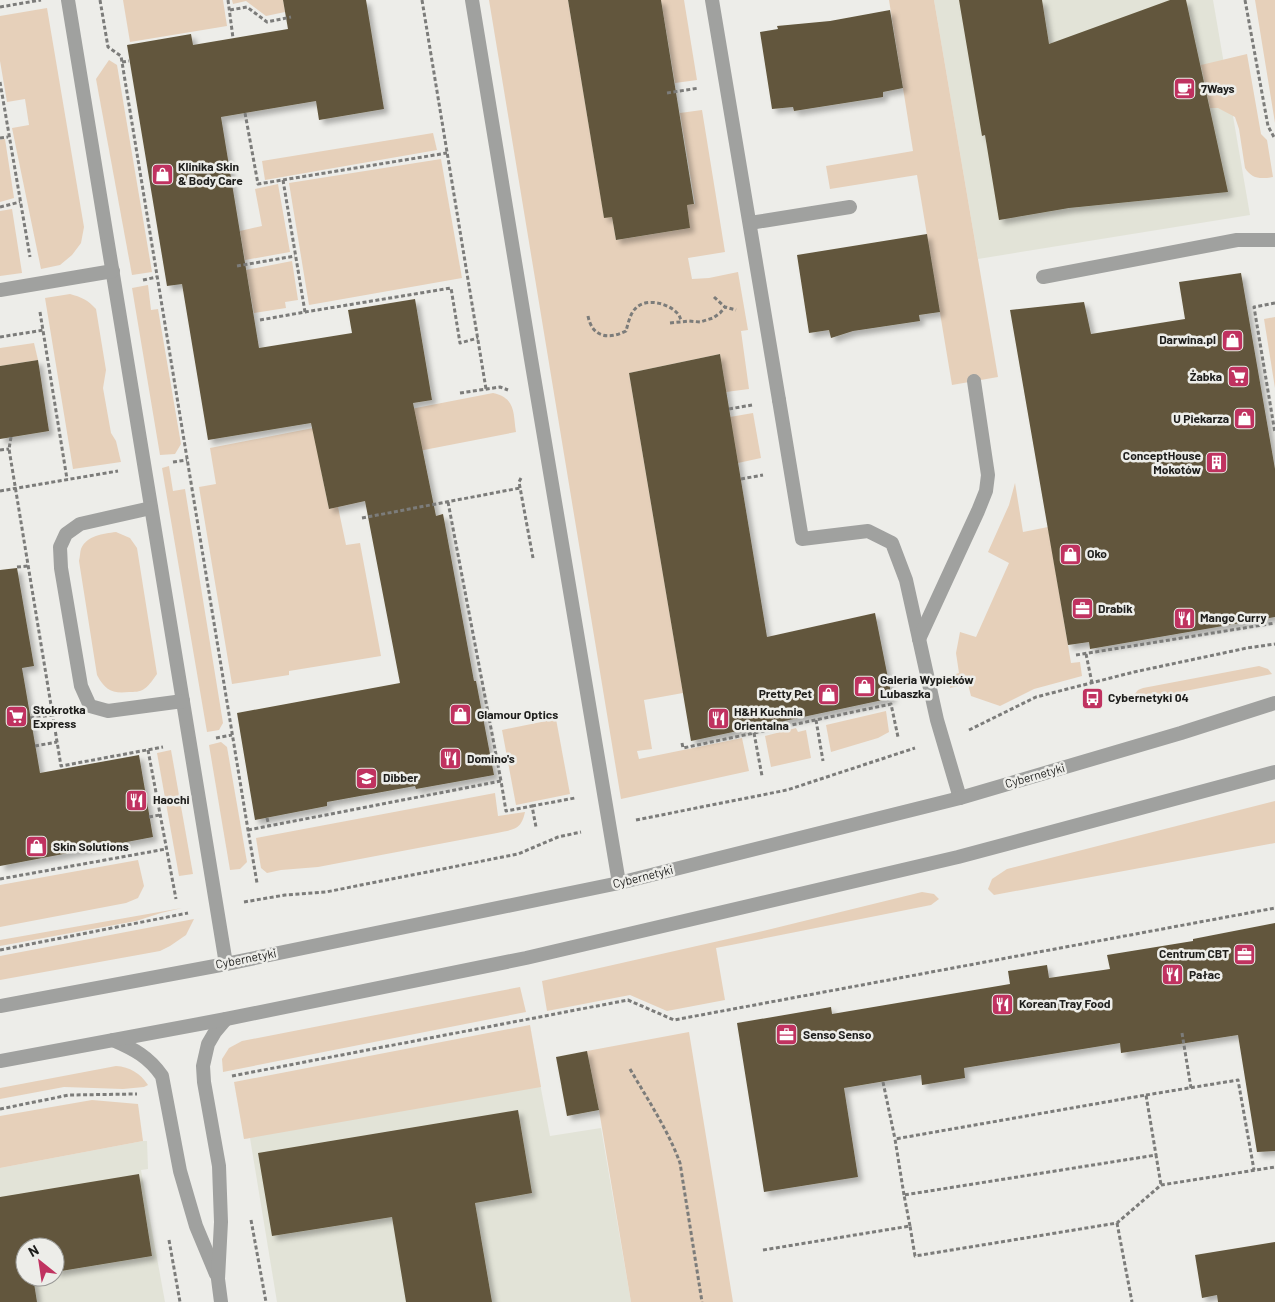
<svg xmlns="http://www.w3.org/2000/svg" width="1275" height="1302" font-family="Barlow,sans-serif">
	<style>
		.built { fill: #e2e3d7; fill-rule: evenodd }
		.green { fill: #e6d0ba }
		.building { fill: #62573c; filter: url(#shadow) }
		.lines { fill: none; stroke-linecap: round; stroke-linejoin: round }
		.path { stroke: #7c7c7a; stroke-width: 3; stroke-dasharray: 4 2.5; stroke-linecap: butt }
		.service { stroke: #a0a19f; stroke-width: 14 }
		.minor { stroke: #a0a19f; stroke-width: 14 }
		.tertiary { stroke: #a0a19f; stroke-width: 14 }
		.labels { text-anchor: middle; stroke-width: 5; stroke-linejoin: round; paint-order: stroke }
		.poi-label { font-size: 12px; font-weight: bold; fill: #1d1d1b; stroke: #edede9; text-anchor: start }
		.street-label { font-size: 12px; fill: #1d1d1b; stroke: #edede9 }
	</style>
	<defs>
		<filter id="shadow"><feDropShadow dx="4.5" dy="4.5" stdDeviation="2.5" flood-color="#0004"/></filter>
	</defs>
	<rect width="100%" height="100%" fill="#edede9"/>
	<g class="built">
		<path d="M934,0H1213L1250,215L978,259Z"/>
		<path d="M537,1068L550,1136L601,1128L631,1302H277L250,1138L244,1139L242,1123Z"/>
		<path d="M143,1141H147L148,1169L141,1170L165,1302H0V1168ZM25,1247H55V1277H25Z"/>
	</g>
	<g class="green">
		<path d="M123,0H223L227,26L130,42Z"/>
		<path d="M232,0H283L285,12L266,16L246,1L233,4Z"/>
		<path d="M489,0H568L604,217H612L616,240L689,228L687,205L695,204L680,113L702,110L725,252L688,258L692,279L709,278L738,272L748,330L741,331L749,389L726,392L720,354L629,373L683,693L644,700L652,749L637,751L639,759L742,738L749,771L621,799Z"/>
		<path d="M661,0H684L697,80L675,83Z"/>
		<path d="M889,0H934L998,377L952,385L917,175L830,189L826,166L913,151Z"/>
		<path d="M1255,0H1275V124V123Z"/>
		<path d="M47,8L84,227L81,243L72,255L60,265L41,269L12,128L29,125L25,99L7,102L0,61V16Z"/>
		<path d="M1247,54L1261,134L1267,140L1273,177C1260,179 1252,179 1245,168L1239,129L1235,117L1218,108H1210L1201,65Z"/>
		<path d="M109,60L117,65L152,272L132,275L96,79Z"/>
		<path d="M433,133L437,150L265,180L262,161Z"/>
		<path d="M5,139L14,198L0,202V140Z"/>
		<path d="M441,159L462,278L309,305L289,183Z"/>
		<path d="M278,184L290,252L245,260L240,231L262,226L255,189Z"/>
		<path d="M12,209L22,273L0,276V211Z"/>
		<path d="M292,261L298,300L285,302L286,308L254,313L246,270Z"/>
		<path d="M148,285L151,310L158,309L181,444L175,454L160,455L132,288Z"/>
		<path d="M70,294C81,297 88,300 96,309L106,370L103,388L111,433L116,441L121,462L73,469L45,298Z"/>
		<path d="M1275,317V388L1264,319Z"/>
		<path d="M34,343L38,360L0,366V348Z"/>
		<path d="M493,393C516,398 513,413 516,432L321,470L329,509L338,507L346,545L360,543L381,656L289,671V675L232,684L199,487L216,484L210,448Z"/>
		<path d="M753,413L761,458L738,463L730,417Z"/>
		<path d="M169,466L173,491L185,489L223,723L219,730L207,732L162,468Z"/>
		<path d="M1015,483L1023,532L1048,527L1071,663L1080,662L1082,676L1034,689L1000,706L971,696L968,684L950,688L947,677L959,673L956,653L960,632L976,637L1009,563L988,552L1009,505Z"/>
		<path d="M116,532L130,538L137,548L157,674C153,679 150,685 144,689C140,692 134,692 129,692C112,694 105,690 97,675L79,561C80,557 80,552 81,549C87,535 103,534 116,532Z"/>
		<path d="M1259,666L1268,669L1272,674L1134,701L1133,696L1138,690L1143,688Z"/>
		<path d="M886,711L889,732L878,738L831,752L826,725Z"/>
		<path d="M556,719L570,794L516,805L502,730Z"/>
		<path d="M796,728L798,732L806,730L811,758L771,767L765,736Z"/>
		<path d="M221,742L227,747L247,862L240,869L230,870L209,745Z"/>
		<path d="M171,750L193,874L179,876L157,753Z"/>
		<path d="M495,793L498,816L525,812C521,831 513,829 497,833L318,867L281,870L267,873L261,868L256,838Z"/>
		<path d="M1275,801V843L994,895L988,889L992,879L1007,869Z"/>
		<path d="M138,860L144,886L138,898L126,903L0,927V885Z"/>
		<path d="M922,892L934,894L939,899L931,905L716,948L725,1000L667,1011L630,995L547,1011L542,981L763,931Z"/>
		<path d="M182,908L161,913L136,921L0,946V940Z"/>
		<path d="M194,919L186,935L170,946L160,951L0,980V956Z"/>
		<path d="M520,987L526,1012L223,1072L222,1059L229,1048L242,1041Z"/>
		<path d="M530,1025L541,1087L244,1139L234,1082Z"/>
		<path d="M689,1032L733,1302H631L599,1110L587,1051Z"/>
		<path d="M116,1066C130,1067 140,1073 148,1085L144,1087L123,1089L64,1087L0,1099V1088Z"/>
		<path d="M92,1100L138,1104L143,1141L0,1168V1116Z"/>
	</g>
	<g class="building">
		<path d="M283,0H366L384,109L319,120L316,101L221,117L259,348L352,333L348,310L415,299L432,400L413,403L436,516L443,514L474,681H476L494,775L416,789L415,786L327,802V806L255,820L237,713L400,683L365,501L329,509L311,423L208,440L182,284L167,286L127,45L191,34L193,45L288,29Z"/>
		<path d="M568,0H661L694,204L687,205L690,228L616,240L612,217L604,218Z"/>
		<path d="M959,0H1042L1049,44L1170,0H1186L1228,192L1069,208L999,220L985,135L982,136Z"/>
		<path d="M890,10L903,88L883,92V97L794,111L793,107L772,109L760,32L778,29L777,26L830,21Z"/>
		<path d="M927,234L940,312L919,315L920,321L853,331L831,338L829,330L809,333L797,255Z"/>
		<path d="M1241,273L1275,469V617L1090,649L1089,642L1068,645L1010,310L1084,302L1091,334L1185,319L1179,282Z"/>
		<path d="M720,354L767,637L875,613L892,698L691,741L629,373Z"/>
		<path d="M38,360L49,431L0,439V366Z"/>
		<path d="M17,568L34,666L22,668L40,773L139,755L153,837L0,866V570Z"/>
		<path d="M1275,923V1151L1257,1152L1238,1035L1121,1053L1120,1043L964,1068L965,1078L922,1085L921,1075L844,1088L858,1177L764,1192L737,1023L831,1007L832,1014L1010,984L1008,971L1047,965L1049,978L1110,969L1107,955L1193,941V939Z"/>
		<path d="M587,1051L599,1110L567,1116L556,1057Z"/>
		<path d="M518,1110L532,1193L475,1203L492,1302H406L392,1217L272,1236L258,1153Z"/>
		<path d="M139,1174L152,1256L55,1272V1247H25V1277H33L37,1302H0V1197Z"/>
		<path d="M1275,1242V1302H1218L1217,1295L1202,1298L1195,1255Z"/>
	</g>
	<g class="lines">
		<g class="path">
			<path d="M100,0L108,47L121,56L248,830L257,883"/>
			<path d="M228,0L233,38"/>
			<path d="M422,0L486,389"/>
			<path d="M1245,0L1268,126L1275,139"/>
			<path d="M0,7L41,0"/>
			<path d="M230,10L247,7L267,22L291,17"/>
			<path d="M122,62L129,61"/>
			<path d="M0,82L30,257"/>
			<path d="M667,93L699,88"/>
			<path d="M245,113L258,184L447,153"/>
			<path d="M0,138L8,137"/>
			<path d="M283,180L305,312"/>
			<path d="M0,207L20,202"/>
			<path d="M237,266L295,256"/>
			<path d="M143,280L157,277"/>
			<path d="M714,297L725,307L736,310"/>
			<path d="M1275,303L1254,307L1275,433"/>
			<path d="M40,312L67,479"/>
			<path d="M588,316C592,337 608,340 626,331C628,324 630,314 635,309C645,297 669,303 678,314C680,316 680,319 682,321"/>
			<path d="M260,320L305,312L451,288L460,343L478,338"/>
			<path d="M670,323L689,321L700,322L713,318L720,313L725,307"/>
			<path d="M0,337L44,330"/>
			<path d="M460,393L500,387L508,390"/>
			<path d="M729,409L752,405"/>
			<path d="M11,437L9,449L61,766L163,747"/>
			<path d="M0,450L9,449"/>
			<path d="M173,462L187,460"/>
			<path d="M521,478L519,482L533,558"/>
			<path d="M741,479L763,475"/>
			<path d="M0,491L118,471"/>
			<path d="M448,502L501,781"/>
			<path d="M362,518L520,488"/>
			<path d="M17,567L28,566"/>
			<path d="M1086,654L1092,683"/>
			<path d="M1076,655L1275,623"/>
			<path d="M30,718L53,715"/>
			<path d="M816,720L823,761"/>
			<path d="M969,730L1036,697L1134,672L1247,648L1275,644"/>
			<path d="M754,733L762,776"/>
			<path d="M216,738L232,735"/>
			<path d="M682,743L683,748L891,704L898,737"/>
			<path d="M35,746L57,742"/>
			<path d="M148,750L176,899"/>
			<path d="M532,806L575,798"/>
			<path d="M149,817L160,815"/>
			<path d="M267,818L269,826"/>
			<path d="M636,820L787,790L915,748"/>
			<path d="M248,830L501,781L506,811L532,806L536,827"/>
			<path d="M0,879L166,849"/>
			<path d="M244,902L285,895L326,892L518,854L558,837L581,832"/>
			<path d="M0,950L188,913"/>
			<path d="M1182,1033L1191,1088"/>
			<path d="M630,1069C648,1100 668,1130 680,1163L702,1302"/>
			<path d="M232,1076L628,1000L674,1020L1275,908"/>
			<path d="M883,1082L895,1139"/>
			<path d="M1146,1095L1238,1080L1254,1170"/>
			<path d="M0,1109L69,1095L137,1094"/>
			<path d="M904,1195L895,1139L1146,1095L1156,1155"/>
			<path d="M251,1220L266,1302"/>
			<path d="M1117,1223L1132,1302"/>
			<path d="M910,1226L904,1195L1156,1155L1161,1185"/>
			<path d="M169,1240L180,1302"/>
			<path d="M763,1250L910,1226L915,1256L1117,1223L1161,1185L1275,1167"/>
		</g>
		<g class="service">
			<path d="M1043,277L1237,240H1275"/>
			<path d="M779,400L802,539L868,531L892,543L906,580L937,720L960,798"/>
			<path d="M919,639L978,511L986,491L988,475L974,381"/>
			<path d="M113,1040C134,1049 149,1057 162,1076L180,1171L196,1226L216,1274"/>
			<path d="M221,1302L218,1279L221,1222L219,1166L204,1082L203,1066L208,1044L215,1032L226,1019"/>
		</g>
		<g class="minor">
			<path d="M68,0L226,964"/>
			<path d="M472,0L531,359L619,883"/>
			<path d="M712,0L779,400"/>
			<path d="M750,223L850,207"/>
			<path d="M0,290L113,271"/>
			<path d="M151,508L80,524L66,534L60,547L61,568L81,686L90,706L108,711L183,701"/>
		</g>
		<g class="tertiary">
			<path d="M0,1006L226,964L619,883L960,798L1181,733L1275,703"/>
			<path d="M0,1061L226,1019L526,958L958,857L1275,772"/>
		</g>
	</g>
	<defs>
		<symbol id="cafe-square" viewBox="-11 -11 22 22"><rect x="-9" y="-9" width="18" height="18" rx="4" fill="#c03260" stroke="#edede9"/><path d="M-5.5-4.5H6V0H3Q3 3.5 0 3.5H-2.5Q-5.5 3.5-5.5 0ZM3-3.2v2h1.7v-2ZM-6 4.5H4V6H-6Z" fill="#fff"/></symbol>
		<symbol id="shop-square" viewBox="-11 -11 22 22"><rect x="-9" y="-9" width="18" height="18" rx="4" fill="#c03260" stroke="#edede9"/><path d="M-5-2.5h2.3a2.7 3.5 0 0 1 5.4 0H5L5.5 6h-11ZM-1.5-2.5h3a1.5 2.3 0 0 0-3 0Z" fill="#fff"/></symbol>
		<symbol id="supermarket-square" viewBox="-11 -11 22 22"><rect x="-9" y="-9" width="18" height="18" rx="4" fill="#c03260" stroke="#edede9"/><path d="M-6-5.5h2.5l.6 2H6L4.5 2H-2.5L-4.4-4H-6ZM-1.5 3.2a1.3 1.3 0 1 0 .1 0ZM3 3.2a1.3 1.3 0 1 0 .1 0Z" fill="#fff"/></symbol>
		<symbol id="building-square" viewBox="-11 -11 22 22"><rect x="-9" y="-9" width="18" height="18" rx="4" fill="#c03260" stroke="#edede9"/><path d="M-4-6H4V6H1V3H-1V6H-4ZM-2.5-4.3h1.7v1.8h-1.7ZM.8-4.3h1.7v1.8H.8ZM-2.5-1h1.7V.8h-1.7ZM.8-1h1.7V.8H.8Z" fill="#fff"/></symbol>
		<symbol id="office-square" viewBox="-11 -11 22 22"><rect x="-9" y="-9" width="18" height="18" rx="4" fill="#c03260" stroke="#edede9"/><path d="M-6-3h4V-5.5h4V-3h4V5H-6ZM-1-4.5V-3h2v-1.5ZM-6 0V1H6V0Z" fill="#fff"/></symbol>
		<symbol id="restaurant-square" viewBox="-11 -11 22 22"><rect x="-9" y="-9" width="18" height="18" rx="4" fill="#c03260" stroke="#edede9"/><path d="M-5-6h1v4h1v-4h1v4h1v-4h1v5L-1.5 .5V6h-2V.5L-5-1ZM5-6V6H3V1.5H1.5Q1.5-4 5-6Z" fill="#fff"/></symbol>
		<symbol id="bus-square" viewBox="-11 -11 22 22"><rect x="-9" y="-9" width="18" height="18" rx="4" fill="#c03260" stroke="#edede9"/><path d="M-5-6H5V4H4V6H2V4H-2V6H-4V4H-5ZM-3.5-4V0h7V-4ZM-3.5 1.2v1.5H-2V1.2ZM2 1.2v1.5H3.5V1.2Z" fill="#fff"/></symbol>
		<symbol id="school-square" viewBox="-11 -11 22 22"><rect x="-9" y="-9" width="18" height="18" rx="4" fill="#c03260" stroke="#edede9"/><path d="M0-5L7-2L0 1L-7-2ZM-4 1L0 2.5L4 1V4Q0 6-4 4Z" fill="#fff"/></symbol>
	</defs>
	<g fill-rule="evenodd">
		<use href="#cafe-square" x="1172" y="76" width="25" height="25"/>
		<use href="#shop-square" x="150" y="162" width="25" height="25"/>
		<use href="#shop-square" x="1220" y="328" width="25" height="25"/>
		<use href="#supermarket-square" x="1226" y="364" width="25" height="25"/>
		<use href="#shop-square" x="1232" y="406" width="25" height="25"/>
		<use href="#building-square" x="1204" y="450" width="25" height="25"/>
		<use href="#shop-square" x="1058" y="542" width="25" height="25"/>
		<use href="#office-square" x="1070" y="596" width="25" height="25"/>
		<use href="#restaurant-square" x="1172" y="606" width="25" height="25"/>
		<use href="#shop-square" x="852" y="674" width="25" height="25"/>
		<use href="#shop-square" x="816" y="682" width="25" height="25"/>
		<use href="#bus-square" x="1080" y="686" width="25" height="25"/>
		<use href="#shop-square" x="448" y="702" width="25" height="25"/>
		<use href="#supermarket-square" x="4" y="704" width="25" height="25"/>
		<use href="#restaurant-square" x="706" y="706" width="25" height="25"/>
		<use href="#restaurant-square" x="438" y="746" width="25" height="25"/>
		<use href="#school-square" x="354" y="766" width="25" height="25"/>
		<use href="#restaurant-square" x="124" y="788" width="25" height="25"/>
		<use href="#shop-square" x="24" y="834" width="25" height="25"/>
		<use href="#office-square" x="1232" y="942" width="25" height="25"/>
		<use href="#restaurant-square" x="1160" y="962" width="25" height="25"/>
		<use href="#restaurant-square" x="990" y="992" width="25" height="25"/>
		<use href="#office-square" x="774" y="1022" width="25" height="25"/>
	</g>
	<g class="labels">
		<g class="poi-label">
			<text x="1201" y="93">7Ways</text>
			<text x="178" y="171">Klinika Skin<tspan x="178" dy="14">&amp; Body Care</tspan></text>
			<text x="1216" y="344" text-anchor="end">Darwina.pl</text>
			<text x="1222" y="381" text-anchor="end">Żabka</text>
			<text x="1229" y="423" text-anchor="end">U Piekarza</text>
			<text x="1201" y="460" text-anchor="end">ConceptHouse<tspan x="1201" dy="14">Mokotów</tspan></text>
			<text x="1087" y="558">Oko</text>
			<text x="1098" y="613">Drabik</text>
			<text x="1200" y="622">Mango Curry</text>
			<text x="880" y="684">Galeria Wypieków<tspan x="880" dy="14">Lubaszka</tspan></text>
			<text x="812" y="698" text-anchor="end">Pretty Pet</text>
			<text x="1108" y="702">Cybernetyki 04</text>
			<text x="33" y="714">Stokrotka<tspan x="33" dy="14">Express</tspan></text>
			<text x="734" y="716">H&amp;H Kuchnia<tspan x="734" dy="14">Orientalna</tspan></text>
			<text x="477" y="719">Glamour Optics</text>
			<text x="467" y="763">Domino's</text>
			<text x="383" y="782">Dibber</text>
			<text x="153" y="804">Haochi</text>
			<text x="53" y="851">Skin Solutions</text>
			<text x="1229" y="958" text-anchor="end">Centrum CBT</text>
			<text x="1189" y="979">Pałac</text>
			<text x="1019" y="1008">Korean Tray Food</text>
			<text x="803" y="1039">Senso Senso</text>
		</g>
		<g class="street-label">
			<text transform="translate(1035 776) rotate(-16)" y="4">Cybernetyki</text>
			<text transform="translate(643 877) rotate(-14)" y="4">Cybernetyki</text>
			<text transform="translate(246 959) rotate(-11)" y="4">Cybernetyki</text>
		</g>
	</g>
	<g transform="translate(40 1262) rotate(330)"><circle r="24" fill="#edede9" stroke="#9a9a97"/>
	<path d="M0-4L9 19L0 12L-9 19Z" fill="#c03260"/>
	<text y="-8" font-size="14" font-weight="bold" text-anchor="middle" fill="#1d1d1b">N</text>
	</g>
</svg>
